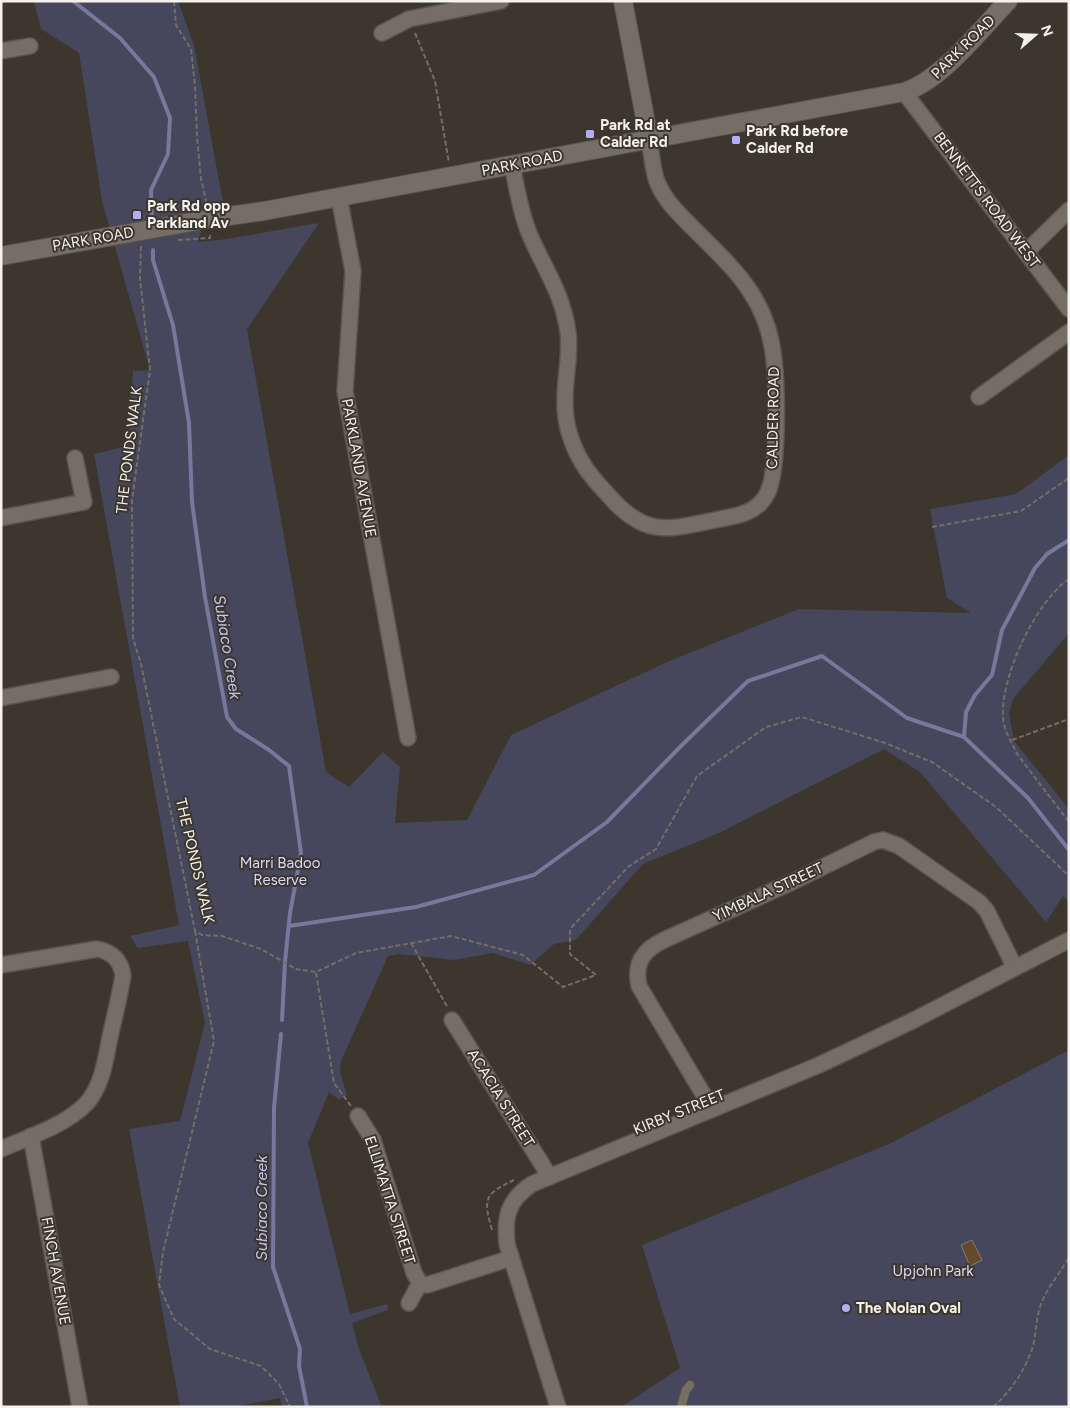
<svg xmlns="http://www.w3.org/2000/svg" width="1070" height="1408" font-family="Figtree,sans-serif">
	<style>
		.green { fill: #46465d }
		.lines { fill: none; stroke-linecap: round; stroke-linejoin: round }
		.stream { stroke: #78789c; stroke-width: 4 }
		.building { fill: #624a2b; stroke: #837c72 }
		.service-casing { stroke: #5a544d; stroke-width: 10 }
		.minor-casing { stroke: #5a544d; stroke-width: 18 }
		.tertiary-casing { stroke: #5a544d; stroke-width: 20 }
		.path { stroke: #746e66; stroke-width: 2; stroke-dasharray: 5 2.5; stroke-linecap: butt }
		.service { stroke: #766e65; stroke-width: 8 }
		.minor { stroke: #766e65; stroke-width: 15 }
		.tertiary { stroke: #766e65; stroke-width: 18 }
		.poi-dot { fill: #b1adfa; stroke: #3c362d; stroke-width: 2 }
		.labels { text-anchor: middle; stroke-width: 4; stroke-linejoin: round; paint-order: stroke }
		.street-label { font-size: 15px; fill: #f5f1ec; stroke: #3c362d }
		.poi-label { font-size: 15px; font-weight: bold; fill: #f5f1ec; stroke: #3c362d; text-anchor: start }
		.park-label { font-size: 15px; fill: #d8d7fd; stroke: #3c362d }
		.water-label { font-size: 16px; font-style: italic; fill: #c5c4f5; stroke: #3c362d }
	</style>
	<rect width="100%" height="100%" fill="#3c362d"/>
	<g class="green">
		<path d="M34,1H178L194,45L223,202L207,207L198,242L227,239L319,223L247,329L326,772L349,787L383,752L400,767L395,823L467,820L511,735L667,662L799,609L971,613L947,598L930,509L1016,494L1069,455V633L1013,699L1009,713L1014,741L1069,809V903L1063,896L1046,922L920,772L884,749L719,833L643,864L576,940L554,944L530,965L493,953L454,960L399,954L388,956L341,1061L340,1072L347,1095L339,1100L329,1092L308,1143L350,1314L387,1304L388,1310L352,1323L359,1349L382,1407H282L280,1398L232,1407H180L129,1129L180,1121L205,1023L188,941L138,948L130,936L179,925L94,454L127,446L133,371L150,370L102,201L79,53L41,29Z"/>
		<path d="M1069,1050V1407H621L680,1368L642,1245L891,1143Z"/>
	</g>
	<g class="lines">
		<g class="stream">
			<path d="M73,1L120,38L154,77L170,118L168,154L151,190L152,224"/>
			<path d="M153,250V260L173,325L189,423L192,502L205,597L227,717L236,729L269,750L289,766L301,853L290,913L285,962L282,1020"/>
			<path d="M964,737L1028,798L1069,850"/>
			<path d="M289,926L416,907L534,875L607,822L682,745L748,681L822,656L907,718L964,737L966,712L975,695L992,675L1002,630L1035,568L1047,554L1069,540"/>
			<path d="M281,1034L274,1108L273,1267L300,1349L299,1366L307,1407"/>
		</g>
	</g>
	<path class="building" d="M972,1240L982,1260L970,1266L961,1245Z"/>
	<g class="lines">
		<defs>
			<path id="service" d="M681,1407L686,1390L690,1385"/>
			<g id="minor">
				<path d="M382,33L409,19L501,1"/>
				<path d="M1,51L30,46"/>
				<path d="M904,92L1069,309"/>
				<path d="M512,165C517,188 520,211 529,233C544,269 562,291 568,332C571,354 565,376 565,398C564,421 571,444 583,464C590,476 600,486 610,497C647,539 670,529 720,519C738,516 758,512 767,494C779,472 777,387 774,360C768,298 734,269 693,228C680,215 666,202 658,184C652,171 652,153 649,139"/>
				<path d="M339,197L353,271L345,391L408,738"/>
				<path d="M1026,252L1069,210"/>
				<path d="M979,397L1069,332"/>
				<path d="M1,518L84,502L75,458"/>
				<path d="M1,698L111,677"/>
				<path d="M1,965L97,949C112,952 121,960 123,976C120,993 116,1011 112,1028C106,1053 104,1085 86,1104C64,1126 29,1137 1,1149"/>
				<path d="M452,1020L550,1177"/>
				<path d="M712,1109L639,986C634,963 643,950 664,940L790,883L874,842L883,840L899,846L979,902L987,911L1015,968"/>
				<path d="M358,1116L373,1140L414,1273L420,1283L427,1285L511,1258"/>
				<path d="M31,1136L80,1407"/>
				<path d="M409,1303L420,1283"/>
				<path d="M558,1407L507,1244C504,1217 508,1200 532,1184L819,1065L912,1021L1069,940"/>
			</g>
			<g id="tertiary">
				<path d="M623,1L649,139"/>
				<path d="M1,256L208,219L264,211L904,92C942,80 980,30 1008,1"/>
			</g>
		</defs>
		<use href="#service" class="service-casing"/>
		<use href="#minor" class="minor-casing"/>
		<use href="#tertiary" class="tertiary-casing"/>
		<g class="path">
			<path d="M174,1L176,25L191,49L195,86L197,137L201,179L207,205"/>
			<path d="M415,33L435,81L449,163"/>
			<path d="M178,240L210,238V233"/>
			<path d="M141,246L140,278L150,370L132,500L133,638L141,664L195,931L202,935L222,936L261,949L296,969L316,972L356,953L451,936L523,955L563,987L596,975L570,954V929L629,866L656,849L697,776L766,727L802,717L885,743L932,762L996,807L1069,876"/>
			<path d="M932,527L1021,511L1069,478"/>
			<path d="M1069,579C1035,602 1000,678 1003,718C1004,732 1012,742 1017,754L1069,822"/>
			<path d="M1012,740L1069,719"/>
			<path d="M195,931L214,1041L163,1252L159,1285L174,1319L210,1349L261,1366L279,1384L290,1407"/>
			<path d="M411,943L448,1008"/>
			<path d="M316,973L334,1083L351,1106"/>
			<path d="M492,1230C483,1199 484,1194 514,1180"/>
			<path d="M993,1407C1011,1391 1026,1369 1033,1346C1036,1333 1036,1320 1040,1307C1046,1288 1060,1274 1069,1257"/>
		</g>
		<use href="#service" class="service"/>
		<use href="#minor" class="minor"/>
		<use href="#tertiary" class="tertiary"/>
	</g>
	<g class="poi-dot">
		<rect x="585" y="129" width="10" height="10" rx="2.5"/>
		<rect x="731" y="135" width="10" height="10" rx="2.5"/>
		<rect x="132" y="210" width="10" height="10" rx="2.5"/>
		<circle cx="846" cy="1308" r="5"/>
	</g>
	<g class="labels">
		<g class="street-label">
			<text transform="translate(963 47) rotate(-45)" y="5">PARK ROAD</text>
			<text transform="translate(522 163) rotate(-11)" y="5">PARK ROAD</text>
			<text transform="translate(987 200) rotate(53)" y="5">BENNETTS ROAD WEST</text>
			<text transform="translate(93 239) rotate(-10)" y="5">PARK ROAD</text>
			<text transform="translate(773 418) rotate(-89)" y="5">CALDER ROAD</text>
			<text transform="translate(129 450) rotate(-83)" y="5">THE PONDS WALK</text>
			<text transform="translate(359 468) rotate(80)" y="5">PARKLAND AVENUE</text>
			<text transform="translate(195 861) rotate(77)" y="5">THE PONDS WALK</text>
			<text transform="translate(768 892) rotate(-25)" y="5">YIMBALA STREET</text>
			<text transform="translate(501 1098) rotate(58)" y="5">ACACIA STREET</text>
			<text transform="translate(679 1112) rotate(-22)" y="5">KIRBY STREET</text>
			<text transform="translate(390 1200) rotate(72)" y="5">ELLIMATTA STREET</text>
			<text transform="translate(56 1271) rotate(80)" y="5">FINCH AVENUE</text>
		</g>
		<g class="poi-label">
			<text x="600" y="130">Park Rd at<tspan x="600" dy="17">Calder Rd</tspan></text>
			<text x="746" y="136">Park Rd before<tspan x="746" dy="17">Calder Rd</tspan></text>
			<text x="147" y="211">Park Rd opp<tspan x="147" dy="17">Parkland Av</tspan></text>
			<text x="856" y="1313">The Nolan Oval</text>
		</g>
		<g class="park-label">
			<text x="280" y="868">Marri Badoo<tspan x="280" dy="17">Reserve</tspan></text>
			<text x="933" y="1276">Upjohn Park</text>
		</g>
		<g class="water-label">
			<text transform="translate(228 647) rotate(81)" y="6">Subiaco Creek</text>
			<text transform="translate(261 1208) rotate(-90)" y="6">Subiaco Creek</text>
		</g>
	</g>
	<rect width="1070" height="1408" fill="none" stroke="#f5f1ec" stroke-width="5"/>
	<g transform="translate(1035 35) rotate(70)" stroke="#3c362d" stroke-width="4" paint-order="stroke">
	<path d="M0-4L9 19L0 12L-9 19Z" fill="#f5f1ec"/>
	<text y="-8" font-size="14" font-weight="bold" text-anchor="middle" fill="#f5f1ec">N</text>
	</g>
</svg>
